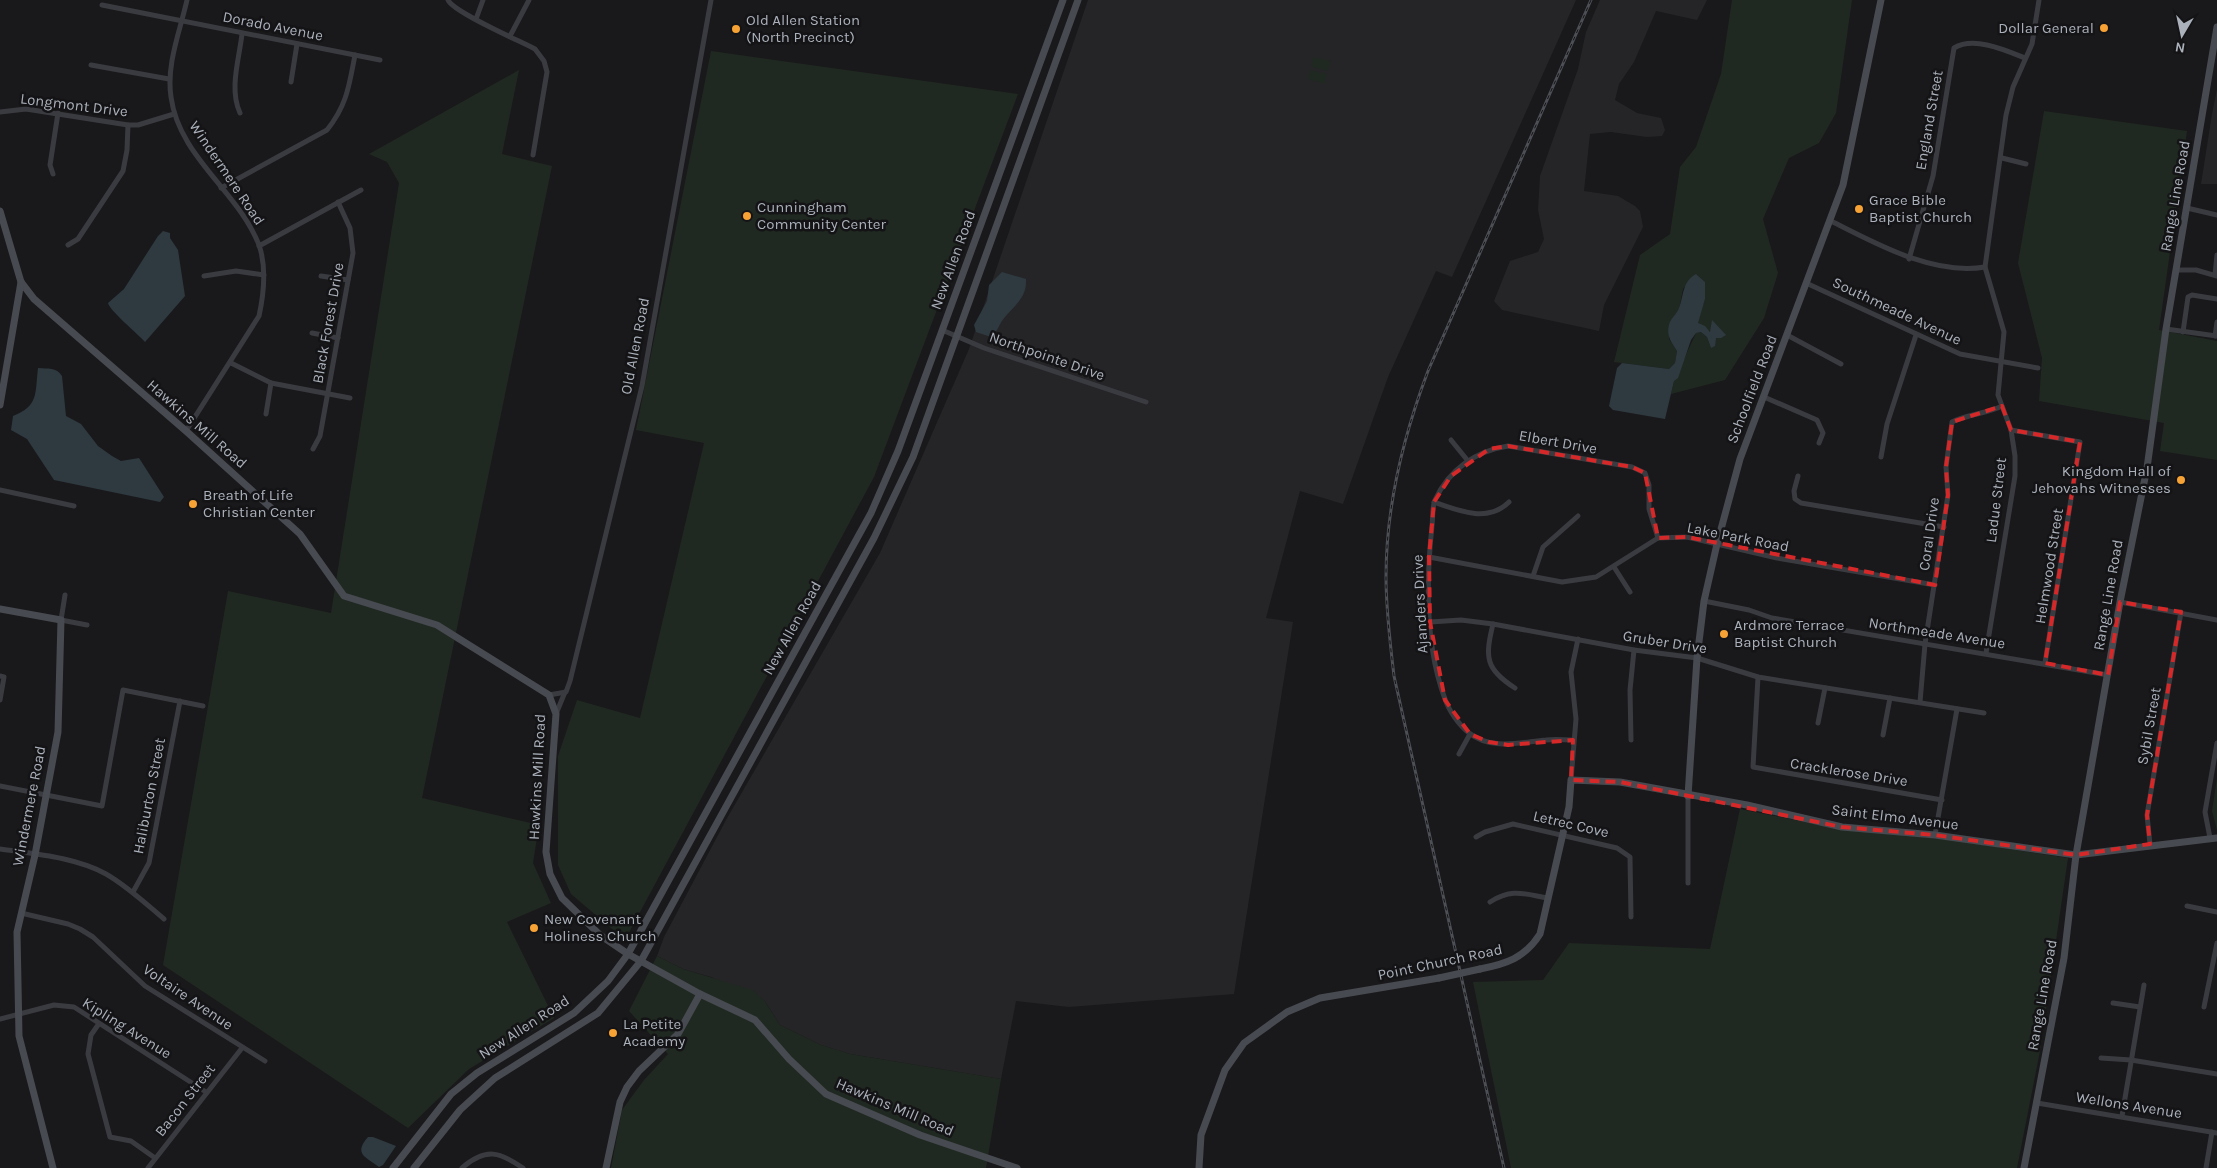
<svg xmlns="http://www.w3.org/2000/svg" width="2217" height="1168" font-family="Karla,sans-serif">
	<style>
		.built { fill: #252528 }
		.green { fill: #202921 }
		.water { fill: #2e3a40 }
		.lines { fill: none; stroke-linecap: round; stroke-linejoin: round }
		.street { stroke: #3a3b40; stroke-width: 5 }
		.secondary { stroke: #474a50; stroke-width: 7 }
		.rail-casing { stroke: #4c4f55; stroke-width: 3 }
		.rail { stroke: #141416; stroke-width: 1; stroke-dasharray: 4; stroke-linecap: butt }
		.secondary-bridge { stroke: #474a50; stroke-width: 7 }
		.marked { fill: none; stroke: #d62828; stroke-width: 4; stroke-dasharray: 10 6; stroke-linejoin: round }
		.poi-dot { fill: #f7a234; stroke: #141416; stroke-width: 2 }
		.labels { text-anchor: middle; stroke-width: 5; stroke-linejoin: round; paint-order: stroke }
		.poi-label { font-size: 15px; fill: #abb1bb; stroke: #141416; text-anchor: start }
		.street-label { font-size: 15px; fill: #abb1bb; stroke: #141416 }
	</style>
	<rect width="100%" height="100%" fill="#19191b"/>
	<g class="built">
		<path d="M1088,0H1576L1452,277L1436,271L1388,377L1343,504L1300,491L1266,618L1293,622L1234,994L1069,1007L1016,1001L1001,1079L850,1054L821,1045L780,1025L764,1000L711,977L683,969L657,956L664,937L726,820L880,553L969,349Z"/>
		<path d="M1600,0H1707L1697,20L1656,11L1634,62L1619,84L1615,100L1637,113L1661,118L1665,130L1662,136L1647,137L1611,132L1590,134L1584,191L1618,196L1635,206L1640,211L1643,227L1604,305L1599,331L1502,310L1494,301L1510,261L1538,252L1544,239L1538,210L1540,176L1578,69L1586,32Z"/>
		<path d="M2217,89V184H2201L2212,114Z"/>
	</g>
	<g class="green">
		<path d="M1732,0H1852L1836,113L1819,143L1789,158L1763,219L1778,273L1764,318L1725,380L1671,394L1674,381L1696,333L1701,332L1707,337L1711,348L1712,321L1711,332L1697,323L1705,299V282L1696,274L1683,289L1679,309L1669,325V339L1677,351L1675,363L1669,369L1614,362L1640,255L1670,234L1680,167L1696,147L1721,74Z"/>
		<path d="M711,51L1018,94L874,477L625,940L571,894L558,865V756L577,700L640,718L704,443L636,430Z"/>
		<path d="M1313,57L1331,61L1328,71L1311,67Z"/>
		<path d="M519,70L502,154L552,166L422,798L539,825L533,863L551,903L507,922L554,1018L469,1069L408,1128L163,965L228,591L331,613L399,183L387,162L369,154Z"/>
		<path d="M1310,70L1327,74L1325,84L1308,79Z"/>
		<path d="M2044,111L2187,131L2159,330L2217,341V460L2160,451L2164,423L2039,401L2042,358L2018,263Z"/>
		<path d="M2217,778V830L2212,811Z"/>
		<path d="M1740,809L1835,828L1951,840L2068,858L2040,1051L2017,1168H1511L1473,982L1543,980L1569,943L1710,949Z"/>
		<path d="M657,956L683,969L753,990L764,1000L780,1025L821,1045L850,1054L1001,1079L986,1168H611L622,1110L644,1080L668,1054L629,1011Z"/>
	</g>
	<g class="water">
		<path d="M163,231L170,233V238L178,250L185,296L145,342C138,334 109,310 108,303L124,289L158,236Z"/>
		<path d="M1002,272L1026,279C1027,297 1016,304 1005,317C999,323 998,332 991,337L976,332L974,325L987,301L989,285Z"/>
		<path d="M1696,274L1705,282V299L1698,323L1705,326L1710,332L1712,320L1726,335L1721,338H1716L1715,346L1711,348L1707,337L1701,332L1696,333L1691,340L1678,378L1674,381L1665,419L1613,410L1609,406L1617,368L1622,363L1669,369L1675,363L1677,351C1672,343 1666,336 1669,325C1670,319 1677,314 1679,308C1684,295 1682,282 1696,274Z"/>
		<path d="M38,368C48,369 56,367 62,376L66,416L81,424L98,446L112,456L121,461L139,458L164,497L160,502L54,480L27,439L11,430L13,416C39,406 35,393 38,368Z"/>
		<path d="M368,1137H373L396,1146L383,1165L379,1167C366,1157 353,1154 368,1137Z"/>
	</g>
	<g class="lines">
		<g class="street">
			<path d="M448,0C453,12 520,41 535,49L544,61L547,72L533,155"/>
			<path d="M102,5L380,60"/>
			<path d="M476,19L483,0"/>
			<path d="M510,36L529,0"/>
			<path d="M91,65L169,79"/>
			<path d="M291,82L297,44"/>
			<path d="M0,112L26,109L128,125H138L174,114"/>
			<path d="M240,113C229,89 239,60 242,34"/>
			<path d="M2002,158L2026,164"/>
			<path d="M53,174L50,165L58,113"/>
			<path d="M221,188L327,130C347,105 349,86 355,55"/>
			<path d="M2187,208L2217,215"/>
			<path d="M1831,221C1875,243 1933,276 1985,267"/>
			<path d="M68,245L78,239L123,171L127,150L128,125"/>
			<path d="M259,246L361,190"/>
			<path d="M1909,259L1933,176L1954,48C1974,36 2005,50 2025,58"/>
			<path d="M2176,270H2196L2217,276"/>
			<path d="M2215,275L2217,255"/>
			<path d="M204,276L236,271L264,275"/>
			<path d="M321,276L348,280"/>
			<path d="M1806,283L1960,354L2038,368"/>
			<path d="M2166,329L2217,336"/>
			<path d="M942,330L984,348L1146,402"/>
			<path d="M2183,332L2188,297L2192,295L2217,299"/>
			<path d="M312,333L338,338"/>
			<path d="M1787,335L1841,364"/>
			<path d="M2215,336L2217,322"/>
			<path d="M231,363L271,383L350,398"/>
			<path d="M1764,397L1817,420L1823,433L1819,443"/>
			<path d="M266,414L271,383"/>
			<path d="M2011,430L2080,442L2045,663"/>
			<path d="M186,431L259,316C264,293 267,268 259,245C238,191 179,157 171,97C166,65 180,31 187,0"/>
			<path d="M1451,440L1468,461"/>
			<path d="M313,449L320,436L353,253L350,228L338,202"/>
			<path d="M1881,457L1887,424L1916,335"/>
			<path d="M1798,476L1794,491L1795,499L1801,503L1944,527"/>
			<path d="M0,490L74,506"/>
			<path d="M1434,502C1459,511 1488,523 1509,502"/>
			<path d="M1429,557L1562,582L1596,577L1658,538L1687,537L1777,558L1935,585"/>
			<path d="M1614,567L1630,592"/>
			<path d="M1533,576L1543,547L1578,516"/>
			<path d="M65,595L61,620L87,625"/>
			<path d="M1704,601L1749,610L1772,618L2108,675"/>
			<path d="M2120,602L2217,620"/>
			<path d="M1430,622L1461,620L1493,624L1634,650L1697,658L1758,677L1984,713"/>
			<path d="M1493,624C1485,657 1485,669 1515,688"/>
			<path d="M1986,653L2015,476V456L2011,430L1998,395L2004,332L1985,267L2006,115L2013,87L2032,44L2039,0"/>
			<path d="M0,676L4,677L0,700"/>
			<path d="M1758,677L1753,767L1942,800"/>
			<path d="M549,695L566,692L570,681L642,386L711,0"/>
			<path d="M1920,702L1925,644L1948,495L1946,467L1952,422C1968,414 1986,414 2002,406"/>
			<path d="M556,714L565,692"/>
			<path d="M1818,723L1825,688"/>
			<path d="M1883,735L1890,698"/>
			<path d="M1573,740C1564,740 1555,739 1546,740C1521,742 1492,751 1469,733C1459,725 1449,711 1445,699C1425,646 1426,582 1432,526C1433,519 1432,507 1435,500C1449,470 1475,451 1508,446L1632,467L1645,473L1649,485V509L1658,538"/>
			<path d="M1631,740L1630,690L1634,650"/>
			<path d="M1459,754L1470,734"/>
			<path d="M1571,780L1576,719L1571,672L1578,639"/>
			<path d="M0,786L102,806L123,690L203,706"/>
			<path d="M1935,835L1957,709"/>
			<path d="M1476,837L1485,832L1513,824L1617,848L1630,857L1631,917"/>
			<path d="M2210,838L2205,812L2217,743"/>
			<path d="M2150,844L2147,815L2181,612"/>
			<path d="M0,849C34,854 75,857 106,874C127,886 145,903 164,919"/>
			<path d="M1688,883V796"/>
			<path d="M133,892L149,863L180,701"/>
			<path d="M1490,902C1512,888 1524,894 1548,898"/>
			<path d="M2187,906L2217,912"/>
			<path d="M21,913L68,924L80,929L93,937L145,986L265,1061"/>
			<path d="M2113,1003L2140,1007"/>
			<path d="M2204,1007L2217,943"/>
			<path d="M0,1019L54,1005L74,1007L206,1092"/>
			<path d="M98,1025L91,1035L88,1054L110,1137L131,1141L155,1158"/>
			<path d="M2101,1058L2131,1060L2217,1074"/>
			<path d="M2037,1103L2217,1133"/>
			<path d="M2122,1116L2144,985"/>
			<path d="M148,1168L242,1048"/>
			<path d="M462,1168C486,1147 500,1152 523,1168"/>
			<path d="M2206,1168L2212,1132"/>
		</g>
		<g class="secondary">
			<path d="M0,211L21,282L34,299L186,431L300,534L344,596L437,625L549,695L556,714L546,852L550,874L562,898L600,935L628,954L700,994L755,1020L789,1059L826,1094L920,1135L1017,1168"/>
			<path d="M0,405L21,282"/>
			<path d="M0,609L61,620L58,732L35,855L17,932L19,1036L53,1168"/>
			<path d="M1688,796L1697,658L1704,601L1717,544L1740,459L1843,185L1881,0"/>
			<path d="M1480,969C1506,964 1525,958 1540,934L1569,807L1571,780L1620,782L1747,805L1842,827L1935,835L2076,855L2217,838"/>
			<path d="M393,1168L451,1094L477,1073L574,1013L608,981L628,954L871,513L898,451L1063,0"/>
			<path d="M414,1168L460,1110L495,1078L598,1013L641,961L874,538L913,457L1078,0"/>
			<path d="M606,1168L620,1102L627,1087L639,1071L678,1034L700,994"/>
			<path d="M1199,1168L1201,1135L1225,1070L1244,1043L1287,1012L1320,998L1439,978"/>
			<path d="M2024,1168L2064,958L2076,855L2120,602L2147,468L2166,329L2217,27"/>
		</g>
		<defs>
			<path id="rail" d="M1504,1168L1394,676C1390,643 1386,610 1386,577C1386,507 1403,437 1428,371L1591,0"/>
		</defs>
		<use href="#rail" class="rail-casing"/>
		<use href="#rail" class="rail"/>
		<path class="secondary-bridge" d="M1439,978L1480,969"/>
	</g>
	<path class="marked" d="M2002,406L2011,430L2080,442L2045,663L2108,675L2120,602L2181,612L2147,815L2150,844L2076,855L1935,835L1842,827L1620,782L1571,780L1573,740L1508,745L1489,742L1470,734L1445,700L1430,622L1429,557L1434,502L1451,476L1489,449L1508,446L1632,467L1645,473L1658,538L1687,537L1935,585L1948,495L1946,467L1952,422Z"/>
	<g class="poi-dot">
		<circle cx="2104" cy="28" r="5"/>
		<circle cx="736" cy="29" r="5"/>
		<circle cx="1859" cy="209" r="5"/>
		<circle cx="747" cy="216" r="5"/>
		<circle cx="2181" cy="480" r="5"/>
		<circle cx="193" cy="504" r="5"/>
		<circle cx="1724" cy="634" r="5"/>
		<circle cx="534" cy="928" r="5"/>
		<circle cx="613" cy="1033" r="5"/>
	</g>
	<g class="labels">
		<g class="poi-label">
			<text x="746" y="25">Old Allen Station<tspan x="746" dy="17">(North Precinct)</tspan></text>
			<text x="2094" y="33" text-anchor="end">Dollar General</text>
			<text x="1869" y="205">Grace Bible<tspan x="1869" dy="17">Baptist Church</tspan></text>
			<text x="757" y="212">Cunningham<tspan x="757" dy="17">Community Center</tspan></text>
			<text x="2171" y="476" text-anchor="end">Kingdom Hall of<tspan x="2171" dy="17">Jehovahs Witnesses</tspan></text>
			<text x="203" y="500">Breath of Life<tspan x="203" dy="17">Christian Center</tspan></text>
			<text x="1734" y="630">Ardmore Terrace<tspan x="1734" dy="17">Baptist Church</tspan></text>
			<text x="544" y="924">New Covenant<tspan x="544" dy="17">Holiness Church</tspan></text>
			<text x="623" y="1029">La Petite<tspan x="623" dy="17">Academy</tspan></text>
		</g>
		<g class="street-label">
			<text transform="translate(273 26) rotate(11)" y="5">Dorado Avenue</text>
			<text transform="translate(74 105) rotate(7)" y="5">Longmont Drive</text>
			<text transform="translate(1929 120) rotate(-80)" y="5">England Street</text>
			<text transform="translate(227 173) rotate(56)" y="5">Windermere Road</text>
			<text transform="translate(2175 196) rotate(-80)" y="5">Range Line Road</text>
			<text transform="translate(953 260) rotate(-70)" y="5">New Allen Road</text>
			<text transform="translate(1897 311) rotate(25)" y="5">Southmeade Avenue</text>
			<text transform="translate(328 323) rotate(-80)" y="5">Black Forest Drive</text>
			<text transform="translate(635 346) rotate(-79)" y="5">Old Allen Road</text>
			<text transform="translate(1047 356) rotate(19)" y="5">Northpointe Drive</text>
			<text transform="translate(1752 389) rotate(-69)" y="5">Schoolfield Road</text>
			<text transform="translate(197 424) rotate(41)" y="5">Hawkins Mill Road</text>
			<text transform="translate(1558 442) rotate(10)" y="5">Elbert Drive</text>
			<text transform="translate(1996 500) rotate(-83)" y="5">Ladue Street</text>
			<text transform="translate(1929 534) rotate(-82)" y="5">Coral Drive</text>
			<text transform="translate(1738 537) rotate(11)" y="5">Lake Park Road</text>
			<text transform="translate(2049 566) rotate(-81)" y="5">Helmwood Street</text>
			<text transform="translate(2108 595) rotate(-80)" y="5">Range Line Road</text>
			<text transform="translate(1420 604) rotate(-93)" y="5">Ajanders Drive</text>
			<text transform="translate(792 628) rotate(-61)" y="5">New Allen Road</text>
			<text transform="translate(1937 633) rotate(9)" y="5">Northmeade Avenue</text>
			<text transform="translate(1665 642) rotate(9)" y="5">Gruber Drive</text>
			<text transform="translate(2149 726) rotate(-80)" y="5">Sybil Street</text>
			<text transform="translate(1849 772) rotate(9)" y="5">Cracklerose Drive</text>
			<text transform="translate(537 777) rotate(-87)" y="5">Hawkins Mill Road</text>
			<text transform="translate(149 796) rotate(-79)" y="5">Haliburton Street</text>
			<text transform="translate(29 806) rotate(-79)" y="5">Windermere Road</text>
			<text transform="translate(1895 817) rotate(7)" y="5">Saint Elmo Avenue</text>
			<text transform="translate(1571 824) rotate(13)" y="5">Letrec Cove</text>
			<text transform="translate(1440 962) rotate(-12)" y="5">Point Church Road</text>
			<text transform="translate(2042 995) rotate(-80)" y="5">Range Line Road</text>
			<text transform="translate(188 997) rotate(34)" y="5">Voltaire Avenue</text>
			<text transform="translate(524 1027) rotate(-33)" y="5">New Allen Road</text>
			<text transform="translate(127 1028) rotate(32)" y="5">Kipling Avenue</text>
			<text transform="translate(185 1100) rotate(-52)" y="5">Bacon Street</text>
			<text transform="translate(2129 1105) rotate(9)" y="5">Wellons Avenue</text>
			<text transform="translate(895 1107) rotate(23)" y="5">Hawkins Mill Road</text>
		</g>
	</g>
	<g transform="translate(2182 35) rotate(189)" stroke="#141416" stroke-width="4" paint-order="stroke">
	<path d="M0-4L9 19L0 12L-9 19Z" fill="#abb1bb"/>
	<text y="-8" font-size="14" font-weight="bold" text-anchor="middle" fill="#abb1bb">N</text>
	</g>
</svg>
